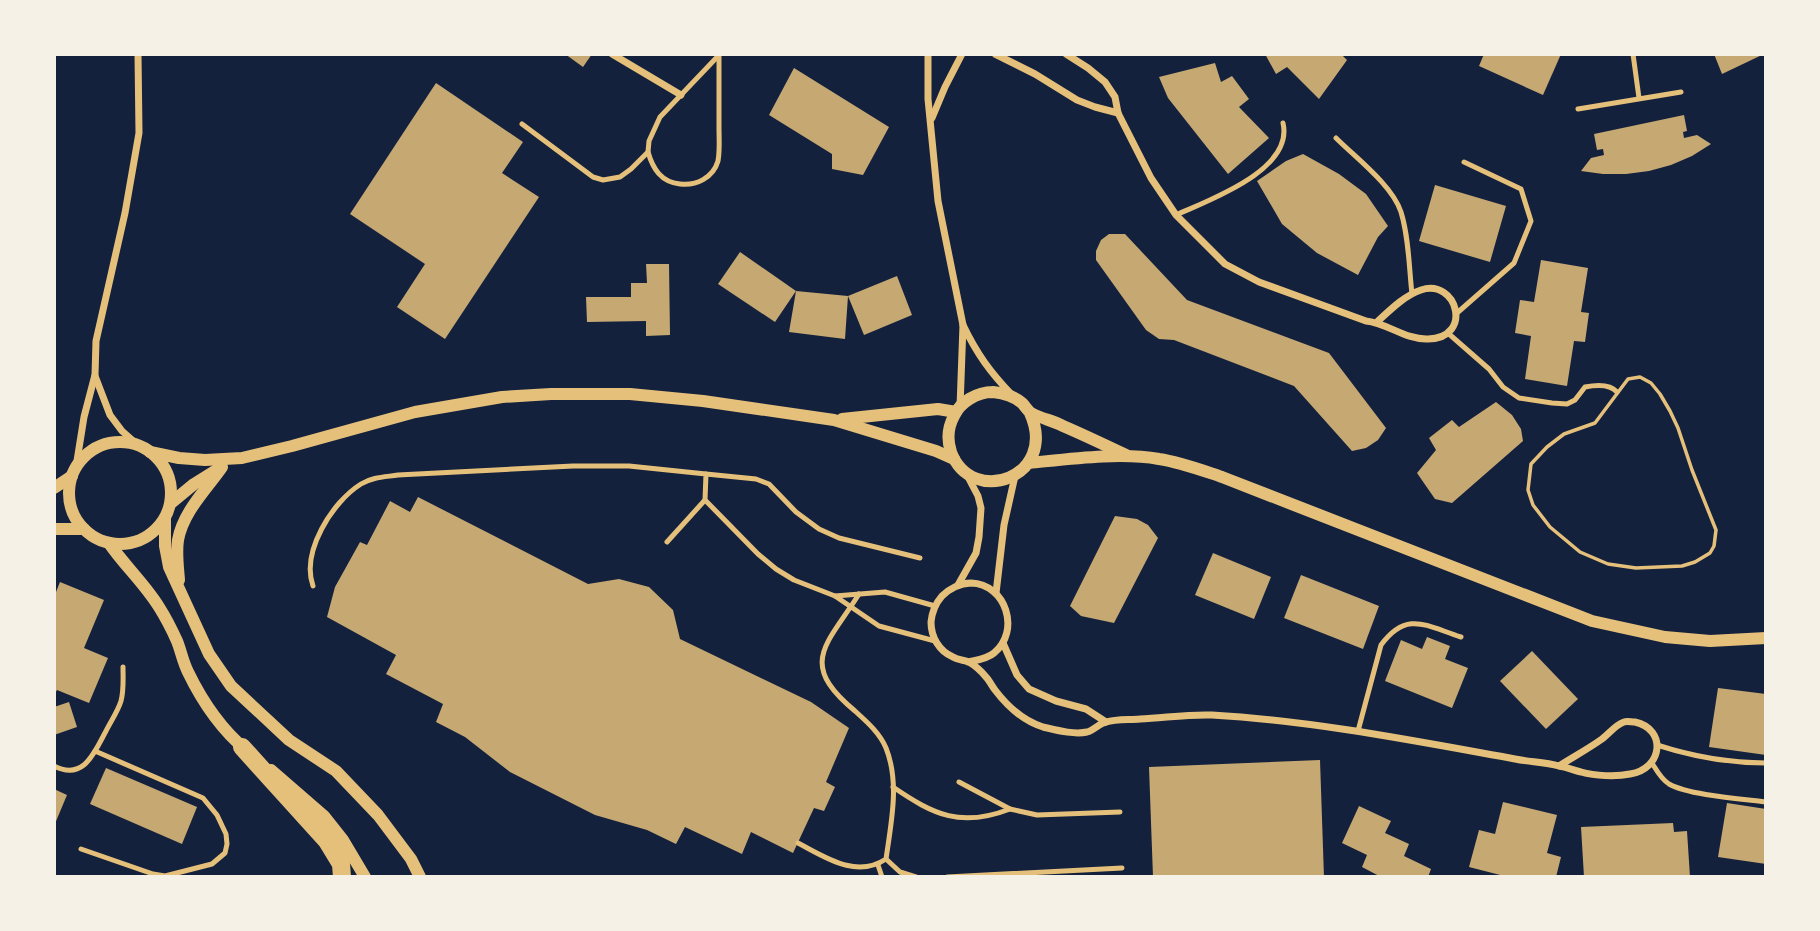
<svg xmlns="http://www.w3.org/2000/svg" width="1820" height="931" font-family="Cabin,sans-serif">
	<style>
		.building { fill: #c6a872 }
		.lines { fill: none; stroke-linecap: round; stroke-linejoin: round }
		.path { stroke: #e5c07b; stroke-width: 3.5 }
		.service { stroke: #e5c07b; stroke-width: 5 }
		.minor { stroke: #e5c07b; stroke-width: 7 }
		.tertiary { stroke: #e5c07b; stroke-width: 12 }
		.motorway { stroke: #e5c07b; stroke-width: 18 }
	</style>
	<rect width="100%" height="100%" fill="#14213d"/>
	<g class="building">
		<path d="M565,54H592L583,67Z"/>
		<path d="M1265,54H1341L1347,60L1319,99L1287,67L1276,74Z"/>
		<path d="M1484,54H1561L1543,95L1479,66Z"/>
		<path d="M1714,54H1764L1722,74Z"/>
		<path d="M1215,63L1221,82L1232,76L1249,99L1239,107L1269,138L1228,174L1168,98L1159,77Z"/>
		<path d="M794,68L889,127L863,175L832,169V154L769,115Z"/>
		<path d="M436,83L523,142L502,173L539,197L445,339L397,307L425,264L350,214Z"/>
		<path d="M1684,115L1687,131L1683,132L1684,138L1697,135L1711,144L1692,156L1671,165L1649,171L1626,174H1603L1581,171L1591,158L1604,155L1603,149L1597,150L1594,134Z"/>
		<path d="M1303,154L1339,174L1366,194L1388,226L1378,237L1358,275L1317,253L1282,224L1257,181L1286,161Z"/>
		<path d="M1435,185L1506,206L1490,262L1419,241Z"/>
		<path d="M1109,234H1125L1187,300L1329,353L1386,428L1378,440L1366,448L1352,451L1294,386L1174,340L1159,339L1146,330L1096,260V251L1101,240Z"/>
		<path d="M740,252L796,291L775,322L718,284Z"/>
		<path d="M1541,260L1588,268L1581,312L1589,313L1585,342L1574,341L1567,386L1525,379L1531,336L1515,333L1520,300L1534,302Z"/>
		<path d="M646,264H669L670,335L646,336V321L587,322L586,297H631V283H647Z"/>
		<path d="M897,276L912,315L864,335L848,296L845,339L789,332L796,291L848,296Z"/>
		<path d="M1496,402L1512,415L1521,429L1523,441L1452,503L1435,499L1417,473L1436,450L1429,438L1452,420L1459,427Z"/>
		<path d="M418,497L588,584L619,579L649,587L673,610L680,639L811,702L849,728L826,782L835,787L824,811L814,808L793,853L751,832L742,854L685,827L676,844L647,830L595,815L510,772L465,737L436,722L443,704L386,674L396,655L327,617L335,587L360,542L367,545L390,501L410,512Z"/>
		<path d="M1115,516L1137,519L1148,525L1158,538L1114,623L1081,616L1070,606Z"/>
		<path d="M1213,553L1271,577L1254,619L1195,595Z"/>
		<path d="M1301,575L1379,606L1363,649L1284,618Z"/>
		<path d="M60,582L104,600L84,648L108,658L89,703L57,690L54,695V597Z"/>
		<path d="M1427,637L1450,646L1445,659L1468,668L1452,708L1385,681L1401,640L1422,649Z"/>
		<path d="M1532,651L1578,699L1546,729L1500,681Z"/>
		<path d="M1718,688L1766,694V755L1709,747Z"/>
		<path d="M69,702L77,727L54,735V707Z"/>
		<path d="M1320,760L1324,877H1153L1149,767Z"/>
		<path d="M106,768L197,807L182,844L90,804Z"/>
		<path d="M54,789L67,795L54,826Z"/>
		<path d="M1503,802L1557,815L1547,853L1561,857L1556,877H1508L1469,867L1479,830L1495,834Z"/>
		<path d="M1727,803L1766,809V864L1718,857Z"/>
		<path d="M1359,806L1391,821L1385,833L1409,844L1404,856L1431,869L1428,877H1381L1362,867L1367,855L1342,843Z"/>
		<path d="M1673,823L1674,832L1687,831L1690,877H1584L1581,827Z"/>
	</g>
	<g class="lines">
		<path class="path" d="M1640,377L1651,383L1660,394L1670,411L1678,428L1692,470L1716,530L1714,546L1710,553L1695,562L1682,566L1636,568L1608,564L1580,552L1550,527L1533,505L1528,490L1531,464L1547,447L1564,434L1595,423L1628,379Z"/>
		<g class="service">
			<path d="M1633,54L1639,98"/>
			<path d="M1578,109L1681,92"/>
			<path d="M522,124L593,177L603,180L620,177L631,169L648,152L649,141L660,117L720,54"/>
			<path d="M1336,138C1356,158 1392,185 1401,212C1409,238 1409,268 1412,294"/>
			<path d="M648,152C653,169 661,182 680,184C696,186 713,178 718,161C720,150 719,138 719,128C719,104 719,81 719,57"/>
			<path d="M1176,215C1209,200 1294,170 1283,123"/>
			<path d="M1457,313L1514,263L1531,221L1521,189L1464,162"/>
			<path d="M1449,334L1489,369L1503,387L1519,398L1552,403L1567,404L1575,400L1585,387C1595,385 1610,384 1617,392"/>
			<path d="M706,474L756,479L769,484L796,512L819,529L839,538L920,558"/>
			<path d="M667,542L705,500"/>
			<path d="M313,586C301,552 332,502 361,484C372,477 385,477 398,475L573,466H629L706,474L705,500L758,554L776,569L794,580L835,596L879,626L935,641"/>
			<path d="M835,596L885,592L935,606"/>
			<path d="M1358,731L1381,645C1407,610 1426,626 1461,637"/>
			<path d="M1657,745C1694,757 1727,763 1766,763"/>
			<path d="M1652,763C1657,771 1661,779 1669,784C1688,795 1742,799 1766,802"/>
			<path d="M54,766C84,781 94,753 106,731C111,721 118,711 121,701C124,690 123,678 123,667"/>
			<path d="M959,782L1010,809L1037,815L1120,812"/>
			<path d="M893,787C934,815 961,828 1010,809"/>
			<path d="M798,843C825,857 856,879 886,859C891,823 900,783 886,748C880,733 866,721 855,711C797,663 827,645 859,594"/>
			<path d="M81,849L153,874L165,876L212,864L225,853L227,844L226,834L217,815L203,798L95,751"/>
			<path d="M886,859L900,872L916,877"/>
			<path d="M878,865L882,877"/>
			<path d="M947,877L1122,868"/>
		</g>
		<g class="minor">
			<path d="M612,54L681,95"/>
			<path d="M928,54V99L938,201L963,325L960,407"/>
			<path d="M995,54L1035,74L1077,100L1095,107L1118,113"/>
			<path d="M1066,54L1088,68L1105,82L1115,97L1118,113L1151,178L1176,215L1225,264L1259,282L1366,321C1387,323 1406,340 1428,339C1474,338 1457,278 1421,290C1405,295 1389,311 1377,322"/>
			<path d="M932,118L945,87L962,54"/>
			<path d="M963,325C977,354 990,372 1012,395"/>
			<path d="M95,376L110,415L122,431L139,446"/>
			<path d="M76,467L84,417L95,375L96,341L125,213L139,133L138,54"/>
			<path d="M958,585L976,553L979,537L981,508L978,496L967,475"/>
			<path d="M996,593L1004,525L1015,476"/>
			<path d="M1003,643L1017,675L1029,689L1056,701L1086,709L1106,722"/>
			<path d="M968,662C977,660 987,659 994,653C1021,631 1006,584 971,583C960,583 949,589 942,596C935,604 932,612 931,622C931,637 939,651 953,657C958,660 964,660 969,662C974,665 982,672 986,677C989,680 992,686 995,690C1008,707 1023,721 1043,727C1056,730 1074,735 1087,732C1094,730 1100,723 1106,722C1116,719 1129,720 1140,719C1164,718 1188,714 1212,715C1314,721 1415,741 1515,759C1530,762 1545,762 1559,766C1566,767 1573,770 1581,772C1595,776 1616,777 1630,774C1663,769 1667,729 1635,722C1631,722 1627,721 1624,722C1615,725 1609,734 1602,739C1588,749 1573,757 1559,766"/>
		</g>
		<g class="tertiary">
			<path d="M1030,413C1059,477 972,508 951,452C947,440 948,427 954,416C960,402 977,392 993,392C1003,393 1014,396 1022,403C1026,407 1028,412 1033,414C1043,419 1054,421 1063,426C1084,435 1105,445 1126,455"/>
			<path d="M842,419L938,409L956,412"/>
			<circle cx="120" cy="493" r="51"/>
			<path d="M150,452L179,458L205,460L242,458L292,446L415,412L502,397L551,394H630L703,401L834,420L936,451L954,459"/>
			<path d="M1029,463C1069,459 1120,452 1159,459C1180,462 1201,470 1222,477L1592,621L1665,637L1710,641L1766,638"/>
			<path d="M54,488L72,476"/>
			<path d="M171,503L194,484L218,469"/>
			<path d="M165,519V546L169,567L209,654L231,686L289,740L336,771L378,815L411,859L420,877"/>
			<path d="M54,529H84"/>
			<path d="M109,543C124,565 145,584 159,607C166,618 172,630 177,641C181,651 183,662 188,672C202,701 221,729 246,750"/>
			<path d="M179,580C178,567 176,553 178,540C183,512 206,490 222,467"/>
			<path d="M271,770L324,816L343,840L365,877"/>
		</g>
		<path class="motorway" d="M242,747L327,841L341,864L342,877"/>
	</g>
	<rect width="1820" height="931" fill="none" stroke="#f6f1e7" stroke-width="112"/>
</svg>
